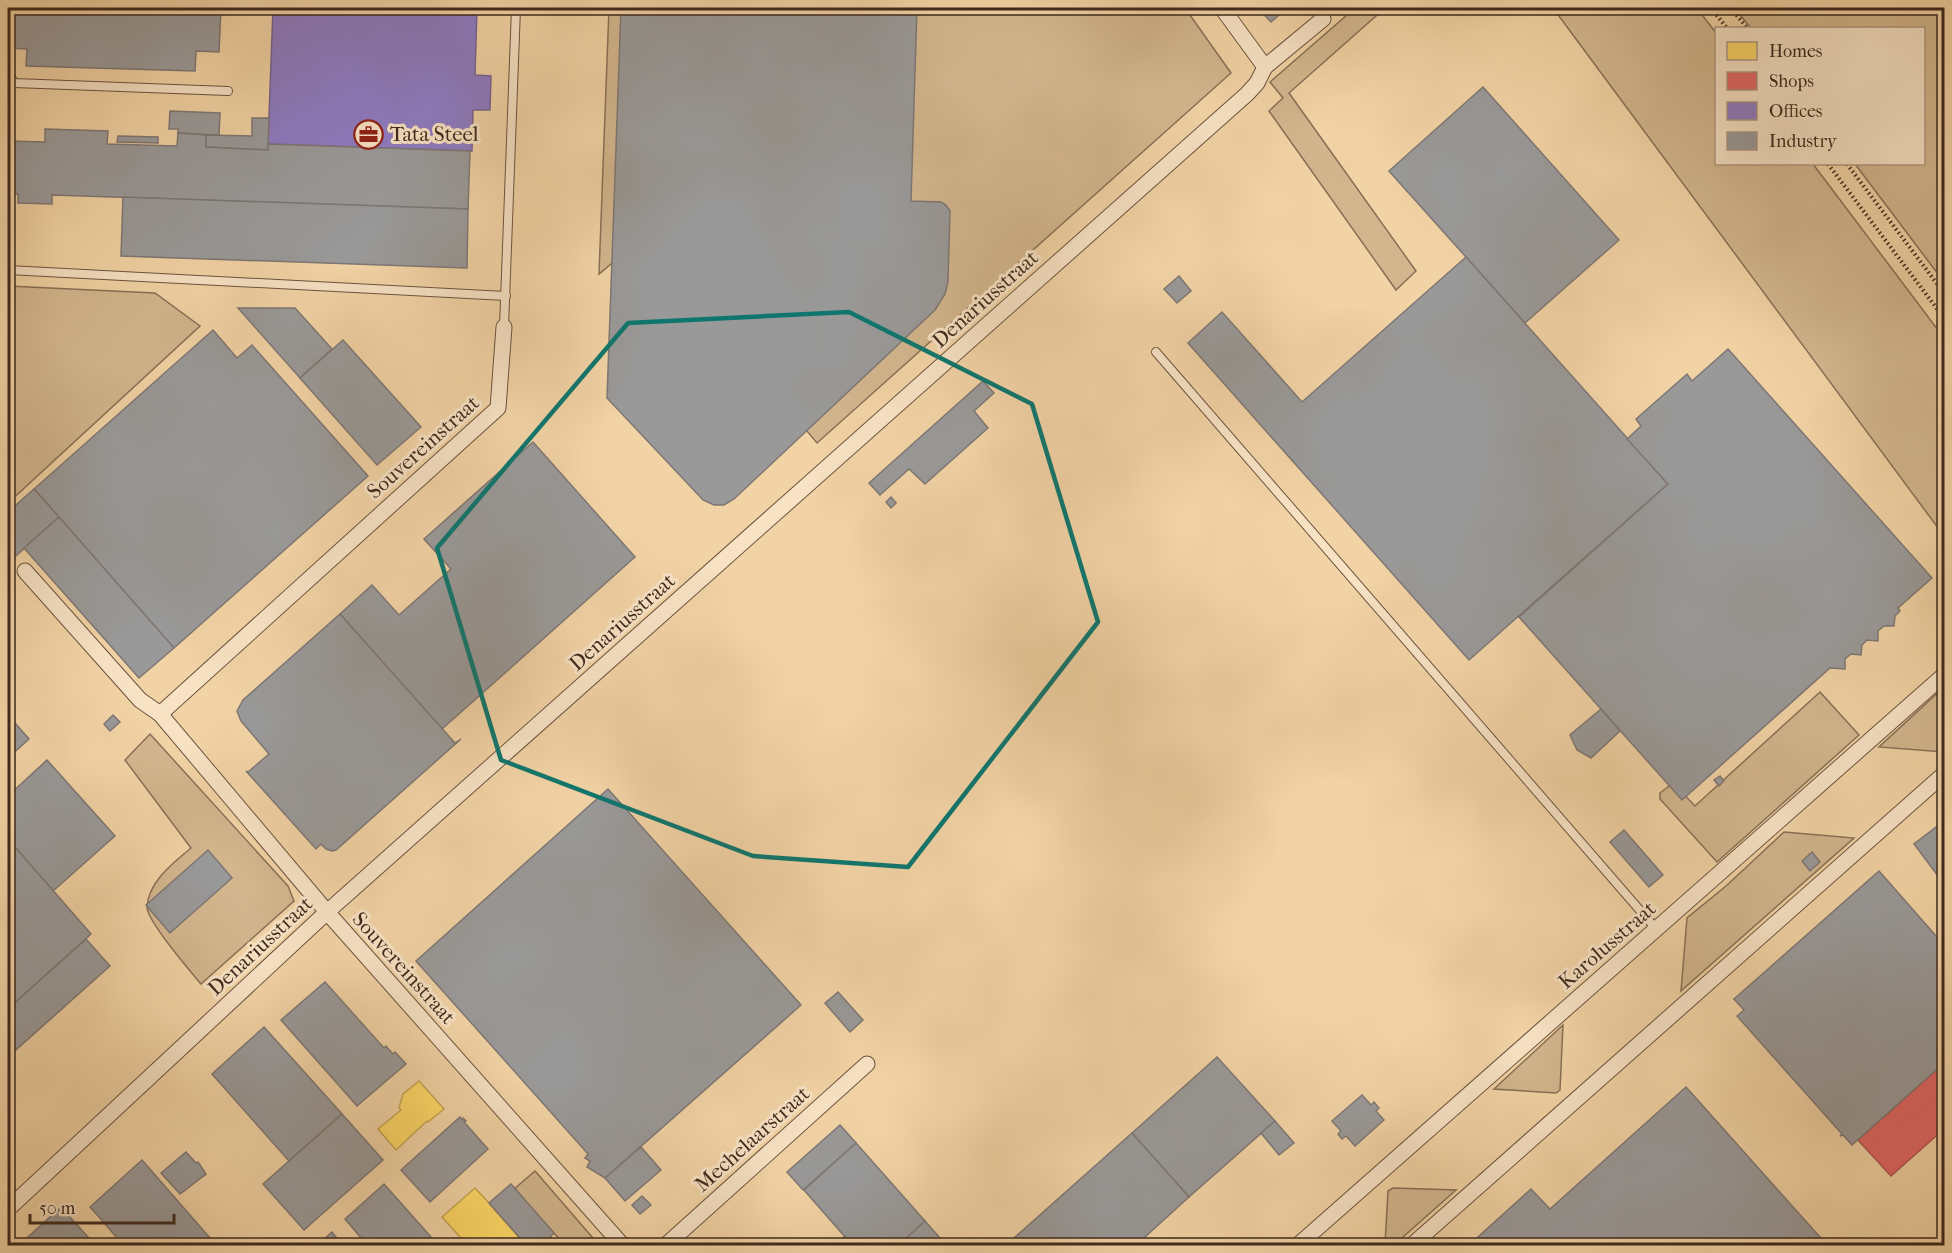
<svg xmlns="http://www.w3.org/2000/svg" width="1952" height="1253" font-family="'IM FELL French Canon',serif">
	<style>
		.green { fill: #d3b68e; stroke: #887056; stroke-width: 1.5 }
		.homes { fill: #ffd966; stroke: #c5a450; stroke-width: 1.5 }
		.shops { fill: #e06666; stroke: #af5450; stroke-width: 1.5 }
		.offices { fill: #8e7cc3; stroke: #766391; stroke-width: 1.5 }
		.industry { fill: #999; stroke: #7e7774; stroke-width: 1.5 }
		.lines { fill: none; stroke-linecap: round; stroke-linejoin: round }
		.lane-casing { stroke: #6b543f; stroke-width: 10 }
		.street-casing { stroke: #6b543f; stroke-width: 17 }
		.path { stroke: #3e291d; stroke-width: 4; stroke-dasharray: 1.5 3; stroke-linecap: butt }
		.lane { stroke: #f7e2c4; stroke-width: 8 }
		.street { stroke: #f7e2c4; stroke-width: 15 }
		.marked { fill: none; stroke: #0f766e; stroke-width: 4.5; stroke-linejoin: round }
		.labels { text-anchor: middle; stroke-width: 6; stroke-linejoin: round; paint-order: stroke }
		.poi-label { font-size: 21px; fill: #3e291d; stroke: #f7e2c4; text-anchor: start }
		.street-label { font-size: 21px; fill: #3e291d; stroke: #f7e2c4 }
	</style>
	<rect width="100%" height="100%" fill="#f2d3a5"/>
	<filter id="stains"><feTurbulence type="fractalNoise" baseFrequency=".00333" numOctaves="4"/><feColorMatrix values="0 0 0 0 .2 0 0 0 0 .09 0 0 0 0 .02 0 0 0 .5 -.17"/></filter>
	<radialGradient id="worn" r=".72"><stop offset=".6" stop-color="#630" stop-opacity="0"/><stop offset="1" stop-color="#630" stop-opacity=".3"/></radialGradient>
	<g class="green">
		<path d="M609,8H1185L1231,73L817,443L643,237L599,274Z"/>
		<path d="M1355,8H1385L1289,93L1416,271L1396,290L1269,111L1283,98L1270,82Z"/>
		<path d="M1553,8H1697L1716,33V164H1813L1944,338V536Z"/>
		<path d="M1734,8H1944V282L1855,164H1924V28H1751Z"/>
		<path d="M8,286L155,293L200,326L8,503Z"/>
		<path d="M1944,687V752L1879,747Z"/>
		<path d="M1820,692L1859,735L1717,862L1660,799V793L1673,783L1695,806Z"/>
		<path d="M150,734L288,886L294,901L201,984C190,971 147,921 147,907C148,882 173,863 191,848L125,760Z"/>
		<path d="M1784,832L1854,838L1681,991L1687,918L1726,886Z"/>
		<path d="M1563,1025L1560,1090L1556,1093L1494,1089Z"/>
		<path d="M535,1171L599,1245H565L513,1190Z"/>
		<path d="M1393,1188L1456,1190L1394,1245H1385L1388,1191Z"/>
	</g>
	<g class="homes">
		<path d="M419,1081L444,1109L428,1122L427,1121L396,1150L378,1129L401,1110L399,1108L403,1094Z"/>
		<path d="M475,1188L489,1203L527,1246H468L442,1217Z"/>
		<path d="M551,1237L559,1246H541Z"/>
	</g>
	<path class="shops" d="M1944,1063V1129L1891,1176L1858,1140Z"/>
	<path class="offices" d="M273,8H477L475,75L491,76L490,110H473L472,151L268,144Z"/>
	<g class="industry">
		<path d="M8,8H221L219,52L196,51L195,71L26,66L27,49L8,48Z"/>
		<path d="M621,8H917L911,201L941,202L946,205L950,211L948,282L945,294L935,310L734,499L724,505H714L703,500L607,398Z"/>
		<path d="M1258,8H1287L1271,22Z"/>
		<path d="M1483,87L1619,240L1525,323L1389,171Z"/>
		<path d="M170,111L220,113L219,135L178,133V129H169Z"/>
		<path d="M252,118H269L268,150L206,147V135L252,136Z"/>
		<path d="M45,129L108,131L107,144L177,146L178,133L206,135V147L268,150V144L470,151L468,209L52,195V204L18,203V194L8,193V141L45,142Z"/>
		<path d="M118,136L158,137V143L117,142Z"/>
		<path d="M123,197L468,209L467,268L121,256Z"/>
		<path d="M1466,257L1668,484L1469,660L1188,343L1222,312L1302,402Z"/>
		<path d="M1179,276L1191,291L1177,303L1164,289Z"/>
		<path d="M238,308H295L332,349L300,378Z"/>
		<path d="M213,330L237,358L252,345L368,476L174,648L34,489Z"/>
		<path d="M343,340L421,427L377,465L300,378Z"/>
		<path d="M1728,349L1932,578L1898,608L1900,611L1895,616L1894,626H1884L1878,631V641L1867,640L1862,645L1861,655L1851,654L1845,659V669L1830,668L1682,800L1519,617L1668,484L1627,439L1641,426L1636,419L1687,374L1692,381Z"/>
		<path d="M983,381L994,393L974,411L988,428L925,484L909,469L880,495L869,483Z"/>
		<path d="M533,442L635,557L442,729L340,614L372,585L399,615L451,569L424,539Z"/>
		<path d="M34,489L59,517L8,563V512Z"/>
		<path d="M891,497L896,503L891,508L886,502Z"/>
		<path d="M59,517L174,648L139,678L24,548Z"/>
		<path d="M340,614L455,743L461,739L336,850L332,851L326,849L321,844L316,849L246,771L248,772L269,754L241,721L237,711L243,700Z"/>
		<path d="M1601,709L1620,731L1591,758L1577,750L1570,735Z"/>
		<path d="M8,715L29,739L8,758Z"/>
		<path d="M113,715L120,722L110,731L104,724Z"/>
		<path d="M47,760L115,836L53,891L8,839V796Z"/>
		<path d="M1720,776L1724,781L1719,786L1714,780Z"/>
		<path d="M608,789L801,1005L605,1178L587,1167L590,1161L585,1158L588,1154L416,961Z"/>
		<path d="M1944,821V884L1914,844Z"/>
		<path d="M1624,830L1663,875L1649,887L1610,842Z"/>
		<path d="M8,839L91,934L8,1009Z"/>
		<path d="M208,850L232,878L170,933L146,905Z"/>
		<path d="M1812,852L1820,862L1810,871L1802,861Z"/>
		<path d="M1879,871L1944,945V1063L1852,1145L1843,1135L1840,1136L1842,1134L1737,1016L1744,1010L1734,999Z"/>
		<path d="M86,939L110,966L8,1057V1009Z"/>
		<path d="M325,982L384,1048L386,1046L393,1054L395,1052L406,1064L357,1106L281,1020Z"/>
		<path d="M838,992L863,1020L850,1032L825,1003Z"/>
		<path d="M264,1027L342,1114L289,1161L212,1074Z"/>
		<path d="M1217,1057L1275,1121L1189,1197L1132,1133Z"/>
		<path d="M1686,1087L1828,1246H1468L1531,1189L1550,1209Z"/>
		<path d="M1362,1095L1371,1105L1374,1102L1379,1108L1376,1111L1384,1120L1355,1146L1346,1136L1342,1139L1338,1134L1341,1131L1332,1121Z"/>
		<path d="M342,1114L383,1160L304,1230L263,1184Z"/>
		<path d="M460,1117L462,1120L463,1118L466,1121L464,1122L488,1149L430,1202L401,1170Z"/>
		<path d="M1275,1121L1294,1143L1279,1155L1261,1133Z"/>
		<path d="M840,1125L856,1143L803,1190L787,1172Z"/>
		<path d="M1132,1133L1189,1197L1135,1246H1005Z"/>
		<path d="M856,1143L925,1221L898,1246H853L804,1190Z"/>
		<path d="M641,1147L661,1170L625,1201L605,1178Z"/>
		<path d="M186,1152L196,1163L198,1162L206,1174L180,1194L161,1173Z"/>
		<path d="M142,1160L217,1246H124L99,1217L90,1207Z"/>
		<path d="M384,1184L439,1246H368L345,1219Z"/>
		<path d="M511,1184L554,1233L541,1246H527L489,1203Z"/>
		<path d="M642,1196L651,1205L640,1214L632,1205Z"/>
		<path d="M61,1207L96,1246H18Z"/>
		<path d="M925,1221L947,1246H898Z"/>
		<path d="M332,1232L343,1246H316Z"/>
		<path d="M845,1236L853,1246H834Z"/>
	</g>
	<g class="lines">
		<defs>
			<g id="lane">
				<path d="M8,72L14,83L228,91"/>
				<path d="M8,270L506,296"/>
				<path d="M504,327L516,8"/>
				<path d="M1156,352L1657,930"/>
			</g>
			<g id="street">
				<path d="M1222,8L1265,67"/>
				<path d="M504,327L498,408L160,714L327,912L623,1246"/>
				<path d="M25,571L140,700L160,714"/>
				<path d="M8,1209L327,912L1247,94L1257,83L1265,67L1323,19"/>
				<path d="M665,1246L867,1064"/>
				<path d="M1297,1246L1944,675"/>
				<path d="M1411,1246L1944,774"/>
			</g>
		</defs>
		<use href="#lane" class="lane-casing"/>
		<use href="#street" class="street-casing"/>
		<g class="path">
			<path d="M1711,8L1727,28"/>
			<path d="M1731,8L1747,28"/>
			<path d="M1828,164L1944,318"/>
			<path d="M1847,164L1944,293"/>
		</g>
		<use href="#lane" class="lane"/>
		<use href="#street" class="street"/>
	</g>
	<path class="marked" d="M849,312L1032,404L1098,622L908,867L753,856L501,760L437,548L628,323Z"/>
	<defs>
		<symbol id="office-ring" viewBox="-11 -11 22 22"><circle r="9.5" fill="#f7e2c4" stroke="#8f2418" stroke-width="1.5"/><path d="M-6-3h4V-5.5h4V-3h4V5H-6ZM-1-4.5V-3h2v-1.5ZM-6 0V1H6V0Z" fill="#8f2418"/></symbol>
	</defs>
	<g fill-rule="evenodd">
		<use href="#office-ring" x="352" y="118" width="33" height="33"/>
	</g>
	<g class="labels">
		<g class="poi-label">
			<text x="390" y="141">Tata Steel</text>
		</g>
		<g class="street-label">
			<text transform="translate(985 299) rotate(-42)" y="7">Denariusstraat</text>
			<text transform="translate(423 447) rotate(-42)" y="7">Souvereinstraat</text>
			<text transform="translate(622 622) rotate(-42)" y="7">Denariusstraat</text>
			<text transform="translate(1607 945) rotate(-41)" y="7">Karolusstraat</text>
			<text transform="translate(260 946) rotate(-43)" y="7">Denariusstraat</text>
			<text transform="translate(404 968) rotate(48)" y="7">Souvereinstraat</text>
			<text transform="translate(752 1139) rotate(-42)" y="7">Mechelaarstraat</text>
		</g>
	</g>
	<rect width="1952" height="1253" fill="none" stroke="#f2d3a5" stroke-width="30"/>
	<rect x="9" y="9" width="1934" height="1235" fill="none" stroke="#3e291d" stroke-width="3"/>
	<rect x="15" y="15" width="1922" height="1223" fill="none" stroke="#3e291d" stroke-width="1.5"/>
	<rect x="1715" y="27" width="210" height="138" fill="#f7e2c4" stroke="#ad9881" stroke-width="1.5"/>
	<rect x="1727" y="42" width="30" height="18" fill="#ffd966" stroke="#ad9881" stroke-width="1.5"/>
	<text x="1769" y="57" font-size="18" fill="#3e291d">Homes</text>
	<rect x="1727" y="72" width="30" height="18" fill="#e06666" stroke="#ad9881" stroke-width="1.5"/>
	<text x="1769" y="87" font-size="18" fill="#3e291d">Shops</text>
	<rect x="1727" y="102" width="30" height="18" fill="#8e7cc3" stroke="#ad9881" stroke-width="1.5"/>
	<text x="1769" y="117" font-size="18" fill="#3e291d">Offices</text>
	<rect x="1727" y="132" width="30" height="18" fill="#999999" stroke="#ad9881" stroke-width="1.5"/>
	<text x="1769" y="147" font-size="18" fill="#3e291d">Industry</text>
	<path d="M30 1214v9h144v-9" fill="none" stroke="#3e291d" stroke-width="3"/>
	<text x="39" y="1214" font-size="18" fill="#3e291d" stroke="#f7e2c4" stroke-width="4.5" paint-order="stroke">50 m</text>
	<rect width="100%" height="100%" filter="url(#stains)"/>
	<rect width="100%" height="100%" fill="url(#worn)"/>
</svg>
